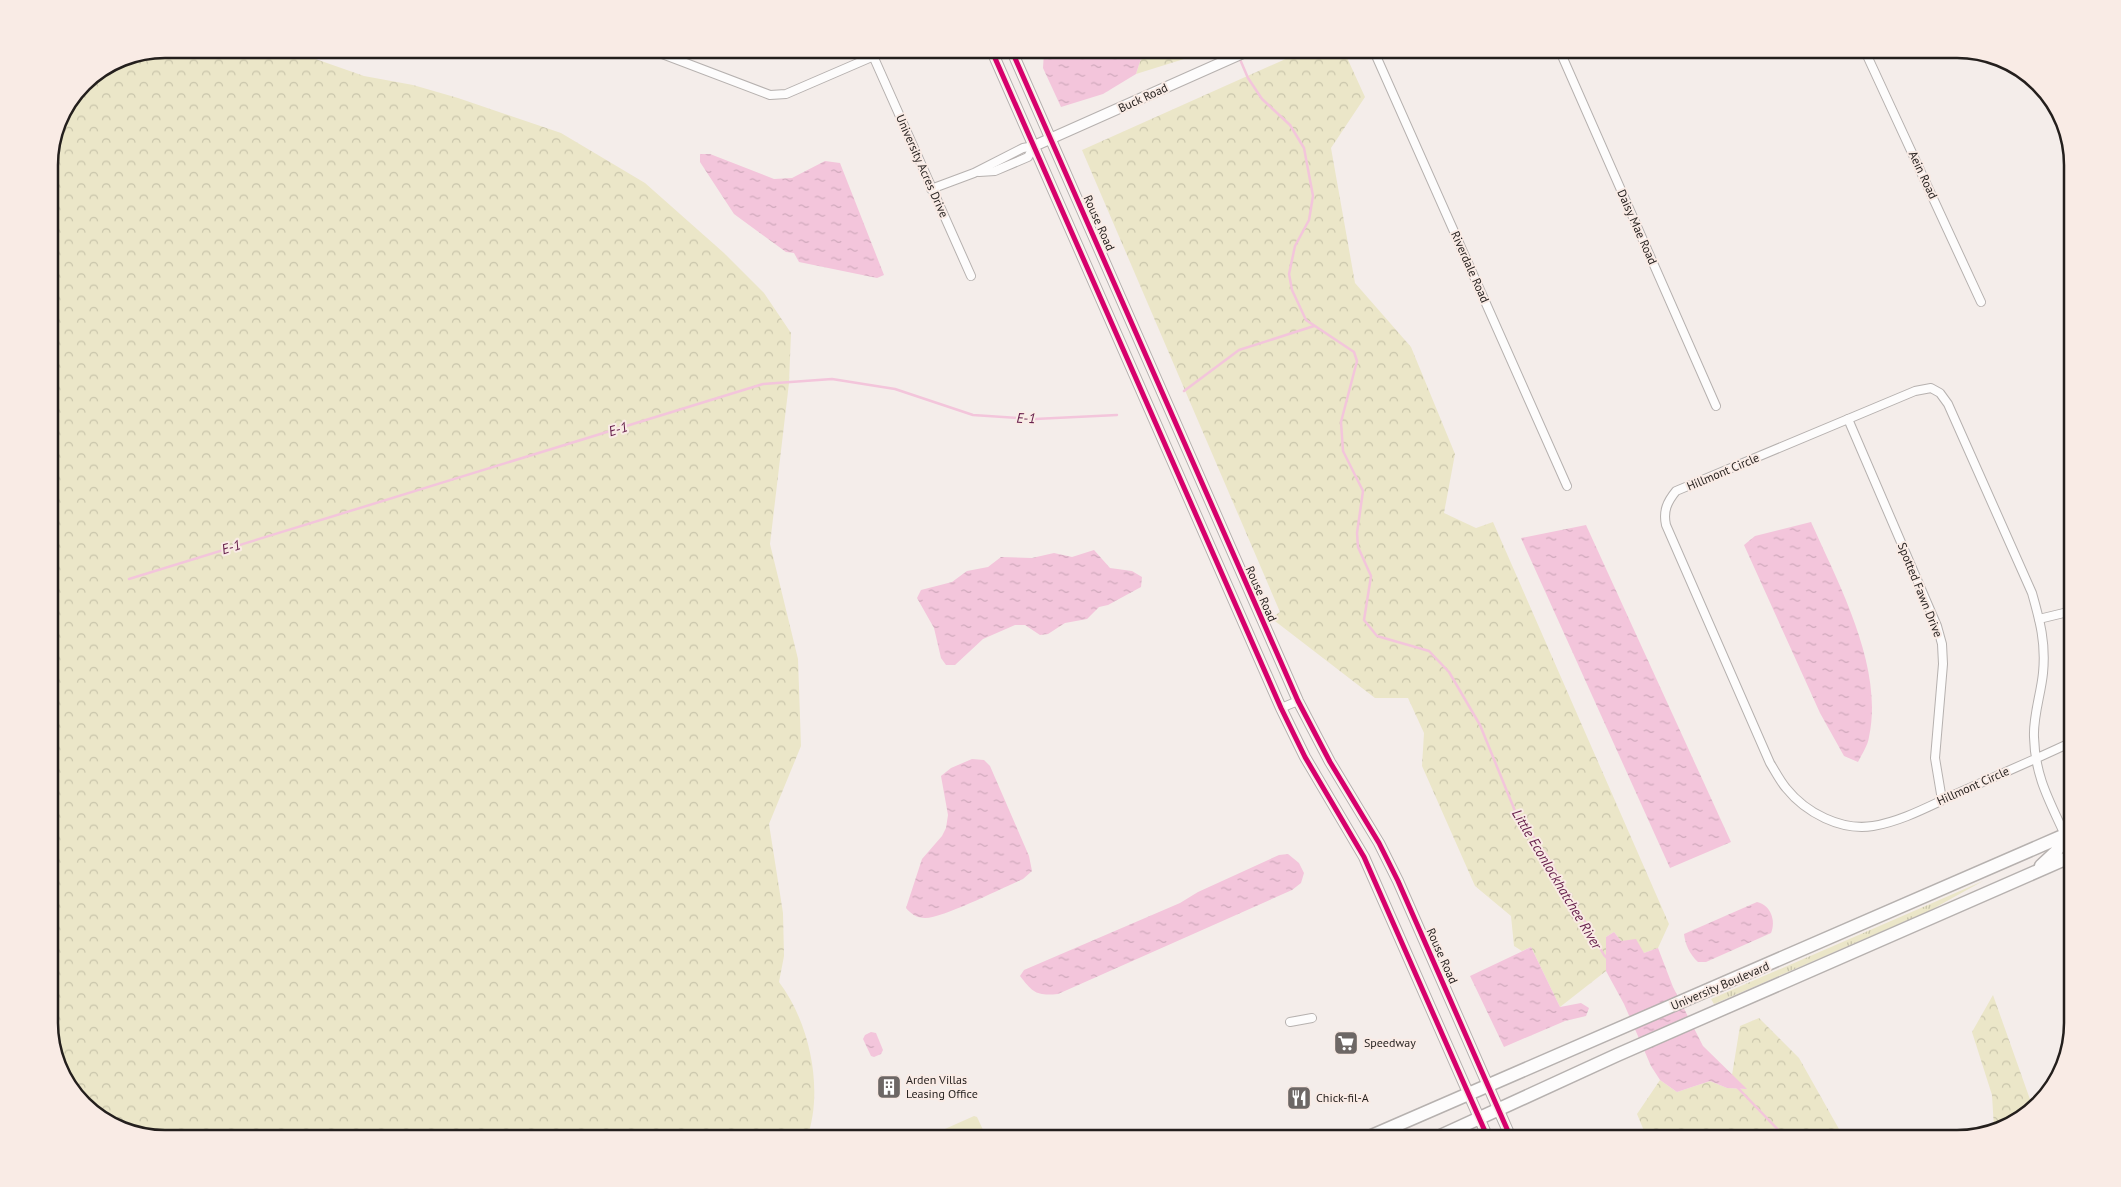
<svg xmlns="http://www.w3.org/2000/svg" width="2121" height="1187" font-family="'PT Sans',sans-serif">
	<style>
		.grass { fill: url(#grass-tufts) }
		.forest { fill: url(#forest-crowns) }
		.park { fill: #ebe6c8 }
		.water { fill: url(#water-ripples) }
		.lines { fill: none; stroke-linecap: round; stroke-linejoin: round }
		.stream { stroke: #f3c5db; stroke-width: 2.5 }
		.minor-casing { stroke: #b6b1af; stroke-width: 10 }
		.tertiary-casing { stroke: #b6b1af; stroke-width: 12 }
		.primary-casing { stroke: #b6b1af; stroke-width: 15 }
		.minor { stroke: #fdfcfc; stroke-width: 8 }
		.tertiary { stroke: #fdfcfc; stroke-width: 10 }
		.primary { stroke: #fdfcfc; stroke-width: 12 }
		.cycleway-casing { stroke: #f9ebe5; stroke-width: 8 }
		.cycleway { stroke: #d6006c; stroke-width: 5 }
		.labels { text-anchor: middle; stroke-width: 4; stroke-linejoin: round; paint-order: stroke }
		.street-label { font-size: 12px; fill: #241f1d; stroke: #f9ebe5 }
		.poi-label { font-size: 12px; fill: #241f1d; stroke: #f9ebe5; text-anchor: start }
		.water-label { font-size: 14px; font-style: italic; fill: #67204c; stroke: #f9ebe5 }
		.rim { fill: none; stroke: #241f1d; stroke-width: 2.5 }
	</style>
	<defs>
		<pattern id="grass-tufts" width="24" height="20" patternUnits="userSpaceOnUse" patternTransform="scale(1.25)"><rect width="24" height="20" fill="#ebe6c8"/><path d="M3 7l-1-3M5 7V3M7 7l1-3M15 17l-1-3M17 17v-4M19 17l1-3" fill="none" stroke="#c9c5ab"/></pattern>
		<pattern id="forest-crowns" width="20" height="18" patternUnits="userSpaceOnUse" patternTransform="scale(1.25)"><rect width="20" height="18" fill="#ebe6c8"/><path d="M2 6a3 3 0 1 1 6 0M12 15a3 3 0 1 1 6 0" fill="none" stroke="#c9c5ab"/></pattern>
		<pattern id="water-ripples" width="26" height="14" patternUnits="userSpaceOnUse" patternTransform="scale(1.25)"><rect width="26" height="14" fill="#f3c5db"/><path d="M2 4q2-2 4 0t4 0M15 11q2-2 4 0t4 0" fill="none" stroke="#d0a9bc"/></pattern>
	</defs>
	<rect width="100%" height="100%" fill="#f4edea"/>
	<path class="grass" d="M1983,881L1929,911L1714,1004L1711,999Z"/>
	<g class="forest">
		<path d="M165,49H287L364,76L413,85L458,98L561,133L645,183L724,253L764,293L791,333L789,383L770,544L798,659L801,746L769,824L783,913L784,956L779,982C810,1023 824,1090 807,1138H165L107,1123L64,1081L49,1030V157L58,120L83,83L121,57Z"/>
		<path d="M1144,49H1208L1184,59L1136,74Z"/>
		<path d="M1308,49H1343L1365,97L1331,148L1355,283L1411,347L1455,454L1444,513L1476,528L1493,522L1669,924L1658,948L1644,953L1621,941L1614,932L1606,937V971L1560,1007L1531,947L1522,951L1514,946L1511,916L1475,886L1422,766L1424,733L1408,698H1375L1271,618L1280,612L1082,150Z"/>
		<path d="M1993,995L2032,1105L2015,1123L1994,1128L1992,1095L1972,1032Z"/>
		<path d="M1759,1018L1799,1058L1844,1138H1647L1637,1114L1660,1080L1677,1092L1710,1081L1727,1088L1746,1089L1732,1075L1740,1026Z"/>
	</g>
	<path class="park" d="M974,1116L977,1117L984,1132C975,1143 950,1138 936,1138V1133Z"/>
	<g class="water">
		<path d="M1051,49H1144L1136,74L1103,94L1061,107L1043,68L1044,52Z"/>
		<path d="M700,154H710L774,179L792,178L825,161L840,163L884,275L877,278L799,262L794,253L786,252L734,214L700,162Z"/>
		<path d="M1811,522C1839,585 1884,667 1869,737C1868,745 1862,754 1858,762L1844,756L1820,713L1744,545L1755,536Z"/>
		<path d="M1586,525L1731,842L1670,868L1521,538Z"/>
		<path d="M1094,550L1110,568L1132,571L1142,577L1141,587L1108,605L1099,607L1087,619L1065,623L1048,634L1040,635L1025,625H1015L983,639L955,665H946L941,658L934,628L917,598L921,590L952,582L967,571L988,567L1001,557L1032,558L1054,553L1072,557Z"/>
		<path d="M972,759L984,760L990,766L1029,856L1032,871L1023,879C1001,888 946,917 925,918C917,918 911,914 906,908L922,859L942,836L946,828L948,815L941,776L951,768Z"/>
		<path d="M1288,854L1299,863L1304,873L1301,883L1292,890L1058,994C1037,996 1033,993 1020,976L1024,970L1180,903L1198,892L1279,855Z"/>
		<path d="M1757,902C1771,905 1776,921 1771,933L1706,962H1698C1690,955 1685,944 1684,934Z"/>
		<path d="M1614,932L1621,941L1636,939L1644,953L1658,948L1673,987L1703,1046L1747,1089L1727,1088L1710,1081L1677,1092L1660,1080L1651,1066L1624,1004L1606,971V937Z"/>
		<path d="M1531,947L1560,1007L1581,1003L1589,1008L1586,1016L1565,1021L1504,1047L1470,976Z"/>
		<path d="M871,1032L876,1033L883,1050L881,1054L874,1057L871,1056L863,1039L865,1035Z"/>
	</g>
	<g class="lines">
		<g class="stream">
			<path d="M1239,57L1248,78L1262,99L1290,125L1304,148L1313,196L1309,220L1295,246L1289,274L1292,290L1306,320L1354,352L1357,361L1341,422L1343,451L1363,491L1357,533L1358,547L1371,576L1364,620L1377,636L1429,651L1449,672L1480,725L1515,811L1547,856L1604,955L1609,960"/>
			<path d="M1184,391L1239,350L1314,326"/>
			<path d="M129,579L763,384L832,379L895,389L973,415L1035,419L1117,415"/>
			<path d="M1737,1087L1786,1138"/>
		</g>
		<defs>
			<g id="minor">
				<path d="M649,49L770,95L786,94L874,56"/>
				<path d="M870,49L971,276"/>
				<path d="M1373,49L1567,486"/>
				<path d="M1559,49L1716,406"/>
				<path d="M1864,49L1981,302"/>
				<path d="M979,172L995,171L1028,157L1034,146"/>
				<path d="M931,189L974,173L1023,148L1034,146"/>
				<path d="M1848,419L1937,626L1942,644L1943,664L1935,758L1942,800"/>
				<path d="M2039,619L2072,611"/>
				<path d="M1281,708L1298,701"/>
				<path d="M2065,835C2049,800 2035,776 2034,737C2033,716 2041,694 2043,673C2046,643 2040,621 2032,593L1948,404L1940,393L1931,388L1915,391L1676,491C1667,502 1663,511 1666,525L1770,763C1775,771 1780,781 1786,788C1806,813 1841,831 1873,826C1903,821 1931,805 1958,793C1996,776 2034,760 2072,742"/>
				<path d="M2069,858L2072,867"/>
				<path d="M1290,1022L1312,1018"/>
			</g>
			<g id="tertiary">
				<path d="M991,49L1281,708L1305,757L1364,857L1488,1138"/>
				<path d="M1011,49L1298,701L1330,762L1379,843L1398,881L1511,1138"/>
				<path d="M1034,146L1252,49"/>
			</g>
			<g id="primary">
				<path d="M2041,866L2056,852L2065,835"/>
				<path d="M1367,1138L2072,832"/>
				<path d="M1436,1138L1617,1055L2072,856"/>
			</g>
		</defs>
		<use href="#minor" class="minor-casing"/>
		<use href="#tertiary" class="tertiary-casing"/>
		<use href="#primary" class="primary-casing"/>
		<use href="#minor" class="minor"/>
		<use href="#tertiary" class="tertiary"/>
		<use href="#primary" class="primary"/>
		<defs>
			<g id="cycleway">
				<path d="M991,49L1281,708L1305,757L1364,857L1488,1138"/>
				<path d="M1011,49L1298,701L1330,762L1379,843L1398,881L1511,1138"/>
			</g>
		</defs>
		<use href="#cycleway" class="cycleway-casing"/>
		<use href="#cycleway" class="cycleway"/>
	</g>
	<defs>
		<symbol id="supermarket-square" viewBox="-11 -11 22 22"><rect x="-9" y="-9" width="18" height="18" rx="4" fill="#6d6765" stroke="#f9ebe5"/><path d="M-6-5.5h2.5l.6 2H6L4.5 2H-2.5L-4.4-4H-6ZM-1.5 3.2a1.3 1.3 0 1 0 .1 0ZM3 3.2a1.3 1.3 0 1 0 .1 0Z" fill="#fff"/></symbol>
		<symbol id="building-square" viewBox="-11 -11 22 22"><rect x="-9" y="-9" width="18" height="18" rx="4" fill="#6d6765" stroke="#f9ebe5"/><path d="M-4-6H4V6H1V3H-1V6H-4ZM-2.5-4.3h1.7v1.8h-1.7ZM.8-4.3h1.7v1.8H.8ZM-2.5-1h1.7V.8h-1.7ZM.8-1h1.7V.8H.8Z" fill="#fff"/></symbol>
		<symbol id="restaurant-square" viewBox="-11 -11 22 22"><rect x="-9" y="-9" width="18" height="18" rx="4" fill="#6d6765" stroke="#f9ebe5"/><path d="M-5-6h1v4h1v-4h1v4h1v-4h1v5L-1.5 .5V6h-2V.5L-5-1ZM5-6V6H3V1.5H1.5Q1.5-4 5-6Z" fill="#fff"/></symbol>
	</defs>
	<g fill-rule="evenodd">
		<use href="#supermarket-square" x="1332" y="1029" width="28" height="28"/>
		<use href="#building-square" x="875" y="1073" width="28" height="28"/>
		<use href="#restaurant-square" x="1285" y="1084" width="28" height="28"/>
	</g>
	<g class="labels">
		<g class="street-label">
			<text transform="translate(1143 98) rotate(-25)" y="4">Buck Road</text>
			<text transform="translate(922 166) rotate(66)" y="4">University Acres Drive</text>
			<text transform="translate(1923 175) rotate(65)" y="4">Aein Road</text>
			<text transform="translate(1099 223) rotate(66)" y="4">Rouse Road</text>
			<text transform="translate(1637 227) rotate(66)" y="4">Daisy Mae Road</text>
			<text transform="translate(1470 267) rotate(66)" y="4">Riverdale Road</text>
			<text transform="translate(1723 472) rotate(-23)" y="4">Hillmont Circle</text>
			<text transform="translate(1920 590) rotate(68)" y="4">Spotted Fawn Drive</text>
			<text transform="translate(1261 594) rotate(66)" y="4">Rouse Road</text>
			<text transform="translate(1973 786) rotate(-24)" y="4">Hillmont Circle</text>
			<text transform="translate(1442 956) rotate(66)" y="4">Rouse Road</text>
			<text transform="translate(1720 986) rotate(-23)" y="4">University Boulevard</text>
		</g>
		<g class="poi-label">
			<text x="1364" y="1047">Speedway</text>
			<text x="906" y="1084">Arden Villas<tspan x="906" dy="14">Leasing Office</tspan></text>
			<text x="1316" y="1102">Chick-fil-A</text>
		</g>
		<g class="water-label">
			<text transform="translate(1026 418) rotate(2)" y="5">E-1</text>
			<text transform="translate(618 429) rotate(-17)" y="5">E-1</text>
			<text transform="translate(231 547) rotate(-17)" y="5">E-1</text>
			<text transform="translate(1557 879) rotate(59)" y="5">Little Econlockhatchee River</text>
		</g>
	</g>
	<path d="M0 0H2121V1187H0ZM165 58H1957A107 107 0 0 1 2064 165V1023A107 107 0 0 1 1957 1130H165A107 107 0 0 1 58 1023V165A107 107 0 0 1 165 58Z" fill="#f9ebe5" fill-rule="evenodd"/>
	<path class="rim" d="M165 58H1957A107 107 0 0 1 2064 165V1023A107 107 0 0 1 1957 1130H165A107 107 0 0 1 58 1023V165A107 107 0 0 1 165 58Z"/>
</svg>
